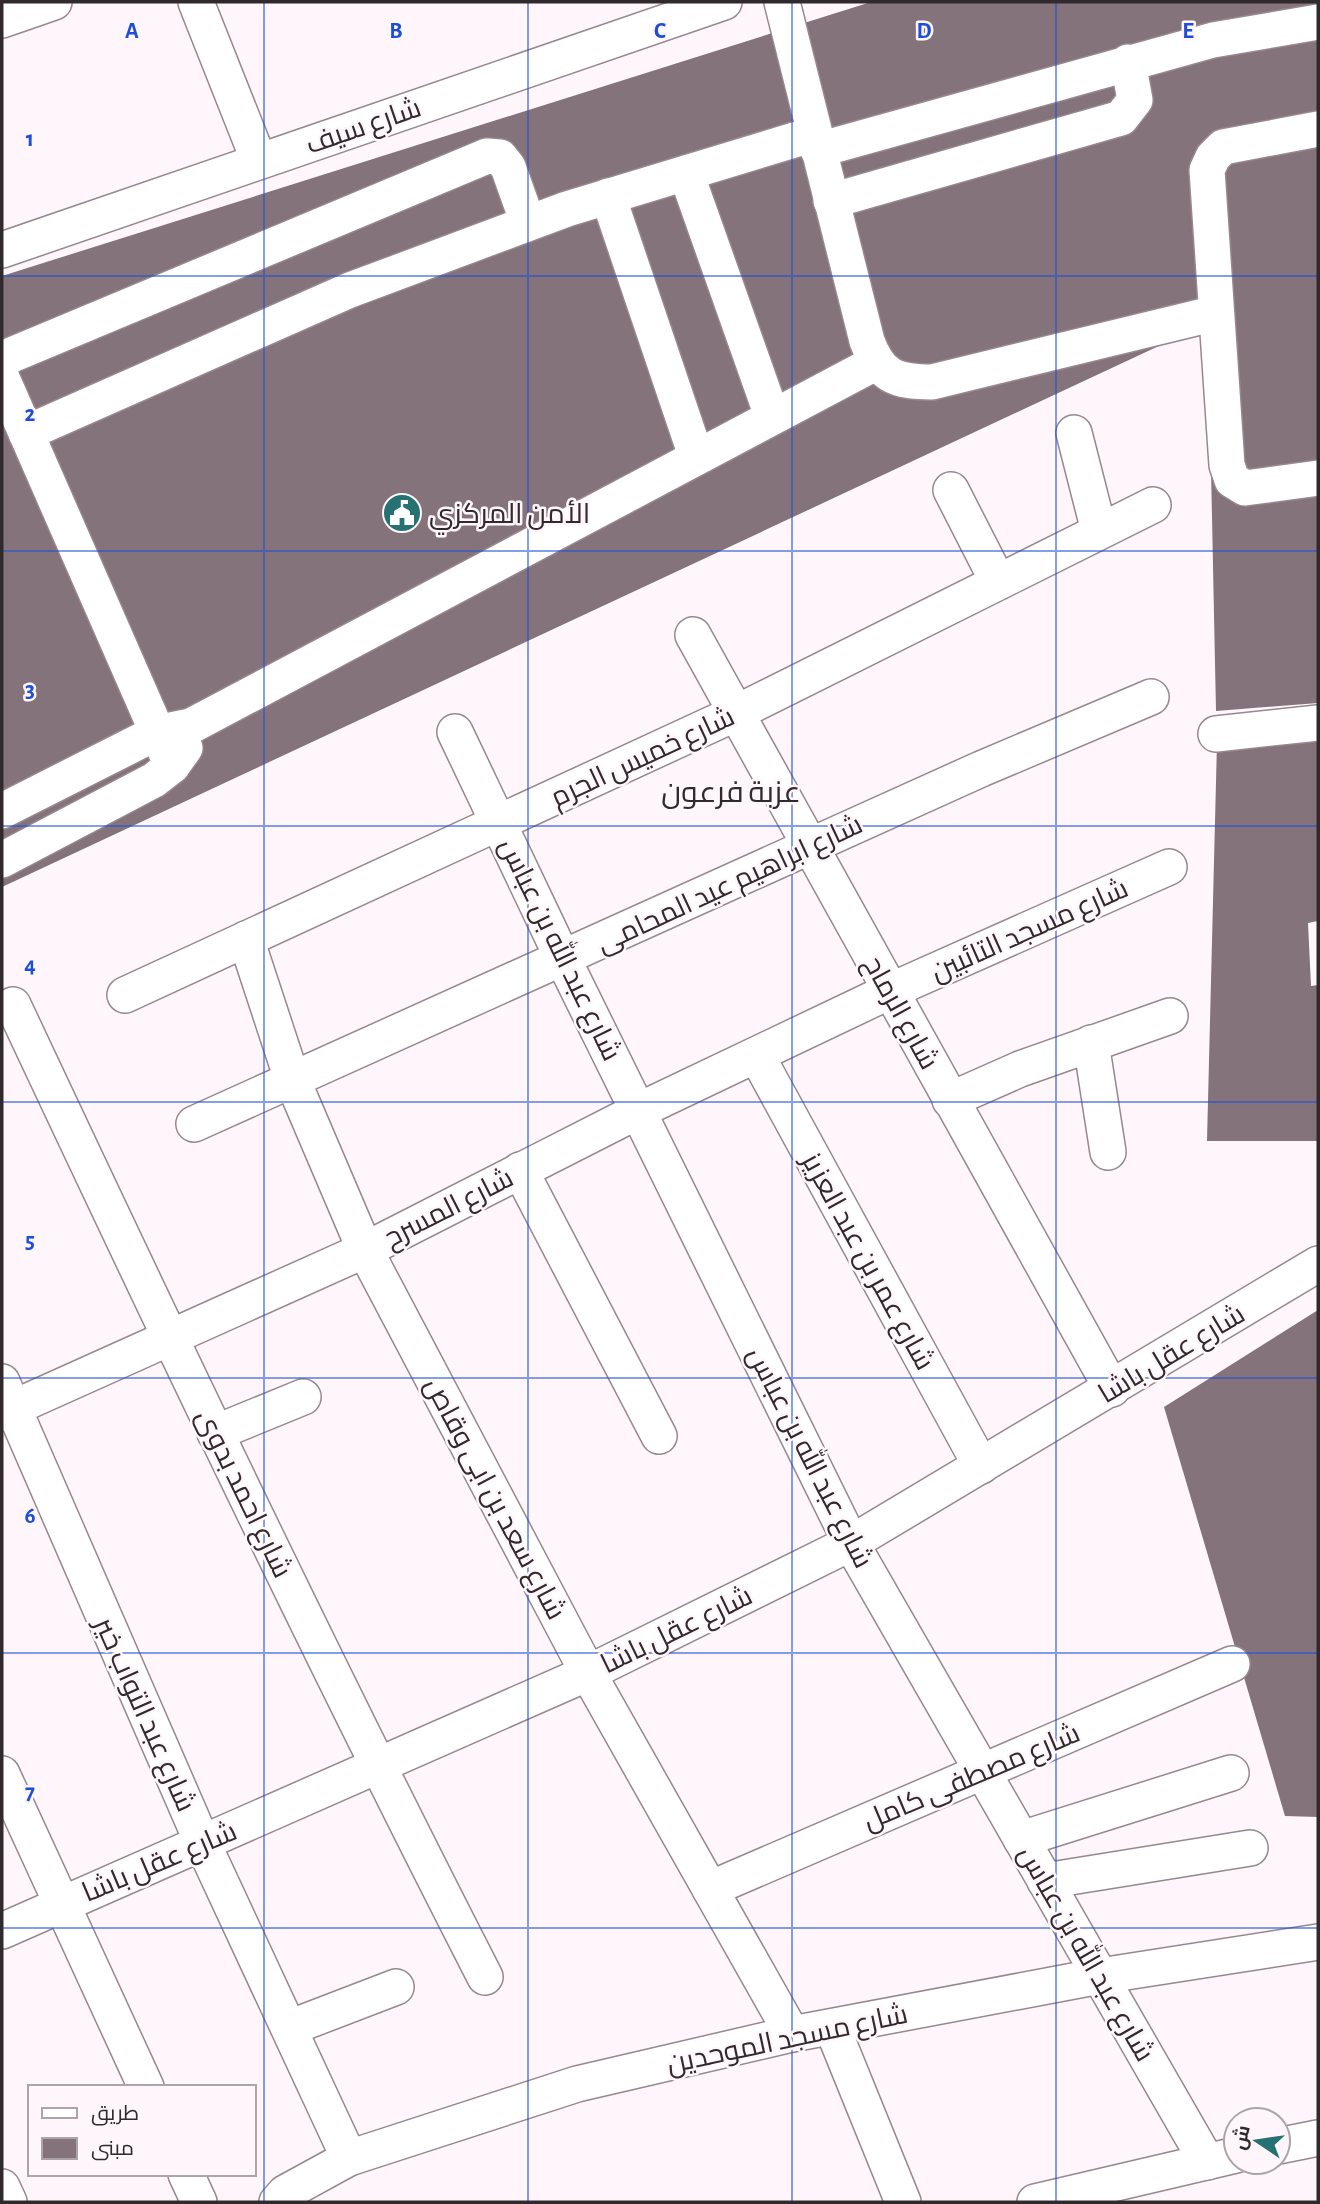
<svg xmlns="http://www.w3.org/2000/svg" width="1320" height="2204" font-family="'Alegreya Sans',Cairo,sans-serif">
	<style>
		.building { fill: #84737b }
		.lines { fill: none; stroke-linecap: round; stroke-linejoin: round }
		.minor-casing { stroke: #98878f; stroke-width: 38 }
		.minor { stroke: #fff; stroke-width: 35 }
		.grid { fill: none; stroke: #1d4ed8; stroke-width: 2; stroke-opacity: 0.55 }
		.labels { text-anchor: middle; stroke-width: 5; stroke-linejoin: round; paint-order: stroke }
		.street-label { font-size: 28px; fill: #312a2d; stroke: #fef6fa }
		.poi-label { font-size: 28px; fill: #312a2d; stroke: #fef6fa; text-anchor: start }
		.neighbourhood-label { font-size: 30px; fill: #312a2d; stroke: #fef6fa }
		.grid-label { font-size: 23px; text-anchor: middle; font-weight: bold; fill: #1d4ed8; stroke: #fef6fa; stroke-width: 5; stroke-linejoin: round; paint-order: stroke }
	</style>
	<rect width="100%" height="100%" fill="#fef6fa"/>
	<g class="building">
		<path d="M871,2H1318V703L1216,711L1208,323L2,887V276Z"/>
		<path d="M1318,731V921L1308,923L1311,986L1318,985V1141H1207L1217,742Z"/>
		<path d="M1318,1310V1817L1285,1816L1164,1407Z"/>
	</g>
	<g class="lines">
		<defs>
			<g id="minor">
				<path d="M196,2L259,161"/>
				<path d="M782,2L867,341C880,376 895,382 932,382L1216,313"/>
				<path d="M2,20L54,2"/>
				<path d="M1318,129L1223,147L1213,157L1207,170L1227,465L1232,480L1245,488L1318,478"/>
				<path d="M818,150L1213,40L1318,22"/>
				<path d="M686,173L772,416"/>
				<path d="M608,196L696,456"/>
				<path d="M831,201L1121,118L1135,100L1128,62"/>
				<path d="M2,250L724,2"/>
				<path d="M2,359L487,156L500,157L508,167L528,223"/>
				<path d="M2,378L172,766"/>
				<path d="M26,433L350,290L567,209L814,134"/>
				<path d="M1074,433L1099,531"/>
				<path d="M951,490L998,582"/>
				<path d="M693,635L1112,1389"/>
				<path d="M455,732L563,959L851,1543L1207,2162"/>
				<path d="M1216,734L1318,723"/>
				<path d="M2,811L156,733L191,726L875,363"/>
				<path d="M2,860L154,780L172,766L185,748"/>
				<path d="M246,939L292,1079L365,1250L588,1673L792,2034"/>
				<path d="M125,995L734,714L1153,505"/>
				<path d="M13,1005C166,1331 321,1657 485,1977"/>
				<path d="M1091,1043L1108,1152"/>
				<path d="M757,1056L981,1466"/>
				<path d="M950,1100L1020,1069L1170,1016"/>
				<path d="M194,1124L981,769L1151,697"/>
				<path d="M520,1170L659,1436"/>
				<path d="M2,1382L202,1842L349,2158"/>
				<path d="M2,1413L365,1250L640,1110L890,991L1169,867"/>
				<path d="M215,1433L303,1397"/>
				<path d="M2,1774L146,2087"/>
				<path d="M1021,1839L1231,1773"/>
				<path d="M1045,1881L1250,1848"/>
				<path d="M710,1889L1232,1664"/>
				<path d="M2,1931L588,1673L851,1543L1318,1264"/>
				<path d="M832,2027L903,2202"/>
				<path d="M289,2028L396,1987"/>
				<path d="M1278,2146L1318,2138"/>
				<path d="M186,2174L199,2202"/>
				<path d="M2,2187L9,2202"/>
				<path d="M277,2202L285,2193L349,2158L577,2084L792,2034L1100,1976L1318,1942"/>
				<path d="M1035,2202L1236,2155"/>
			</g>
		</defs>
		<use href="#minor" class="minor-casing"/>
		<use href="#minor" class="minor"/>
	</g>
	<path class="grid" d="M264,2V2202M528,2V2202M792,2V2202M1056,2V2202M2,276H1318M2,551H1318M2,826H1318M2,1102H1318M2,1378H1318M2,1653H1318M2,1928H1318"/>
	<defs>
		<symbol id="civic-disc" viewBox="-11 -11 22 22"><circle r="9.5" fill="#267172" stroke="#fef6fa"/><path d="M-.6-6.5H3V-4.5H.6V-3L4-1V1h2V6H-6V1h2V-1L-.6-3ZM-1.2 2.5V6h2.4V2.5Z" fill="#fff"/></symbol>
	</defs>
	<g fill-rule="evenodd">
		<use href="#civic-disc" x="380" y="491" width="44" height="44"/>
	</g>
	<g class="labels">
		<g class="street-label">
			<text transform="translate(363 125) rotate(-19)" y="10">شارع سيف</text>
			<text transform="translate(642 756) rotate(-25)" y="10">شارع خميس الجرم</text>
			<text transform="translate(729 883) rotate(-25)" y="10">شارع ابراهيم عيد المحامى</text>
			<text transform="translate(1029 929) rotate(-24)" y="10">شارع مسجد التائبين</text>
			<text transform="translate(561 949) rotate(64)" y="10">شارع عبد الله بن عباس</text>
			<text transform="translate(902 1012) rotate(61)" y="10">شارع الرماح</text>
			<text transform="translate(448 1207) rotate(-27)" y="10">شارع المسرح</text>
			<text transform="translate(869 1261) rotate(61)" y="10">شارع عمر بن عبد العزيز</text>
			<text transform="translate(1171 1353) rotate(-31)" y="10">شارع عقل باشا</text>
			<text transform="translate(811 1457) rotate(63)" y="10">شارع عبد الله بن عباس</text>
			<text transform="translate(245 1493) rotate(64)" y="10">شارع احمد بدوى</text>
			<text transform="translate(496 1498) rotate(62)" y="10">شارع سعد بن ابى وقاص</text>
			<text transform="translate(676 1629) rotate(-26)" y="10">شارع عقل باشا</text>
			<text transform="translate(146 1714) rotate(66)" y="10">شارع عبد التواب خير</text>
			<text transform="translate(971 1776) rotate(-23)" y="10">شارع مصطفى كامل</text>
			<text transform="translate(159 1861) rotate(-23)" y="10">شارع عقل باشا</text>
			<text transform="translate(1087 1953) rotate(60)" y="10">شارع عبد الله بن عباس</text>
			<text transform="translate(787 2038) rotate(-12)" y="10">شارع مسجد الموحدين</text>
		</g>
		<g class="poi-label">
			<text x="429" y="523">الأمن المركزي</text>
		</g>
		<g class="neighbourhood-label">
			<text x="731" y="802">عزبة فرعون</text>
		</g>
	</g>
	<g class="grid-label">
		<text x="132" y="38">A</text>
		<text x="396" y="38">B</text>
		<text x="660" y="38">C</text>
		<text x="924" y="38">D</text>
		<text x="1188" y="38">E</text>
		<text x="30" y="146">1</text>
		<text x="30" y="421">2</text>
		<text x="30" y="697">3</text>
		<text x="30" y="972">4</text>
		<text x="30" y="1248">5</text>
		<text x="30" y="1523">6</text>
		<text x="30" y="1799">7</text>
	</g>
	<rect width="1320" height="2204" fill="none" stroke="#312a2d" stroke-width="7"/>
	<rect x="28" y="2085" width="228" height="91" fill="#fef6fa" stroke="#aca4a8" stroke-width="2"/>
	<rect x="42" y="2108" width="35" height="10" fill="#ffffff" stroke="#aca4a8" stroke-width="2"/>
	<text x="91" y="2120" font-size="21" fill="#312a2d">طريق</text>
	<rect x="42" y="2138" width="35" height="21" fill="#84737b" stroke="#aca4a8" stroke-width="2"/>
	<text x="91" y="2155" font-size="21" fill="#312a2d">مبنى</text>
	<g transform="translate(1257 2141) rotate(283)"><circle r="33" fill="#fef6fa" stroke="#aca4a8" stroke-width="2"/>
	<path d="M0-5L12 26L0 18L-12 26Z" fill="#267172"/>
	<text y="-10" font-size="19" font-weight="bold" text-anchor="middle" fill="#312a2d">ش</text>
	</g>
</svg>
